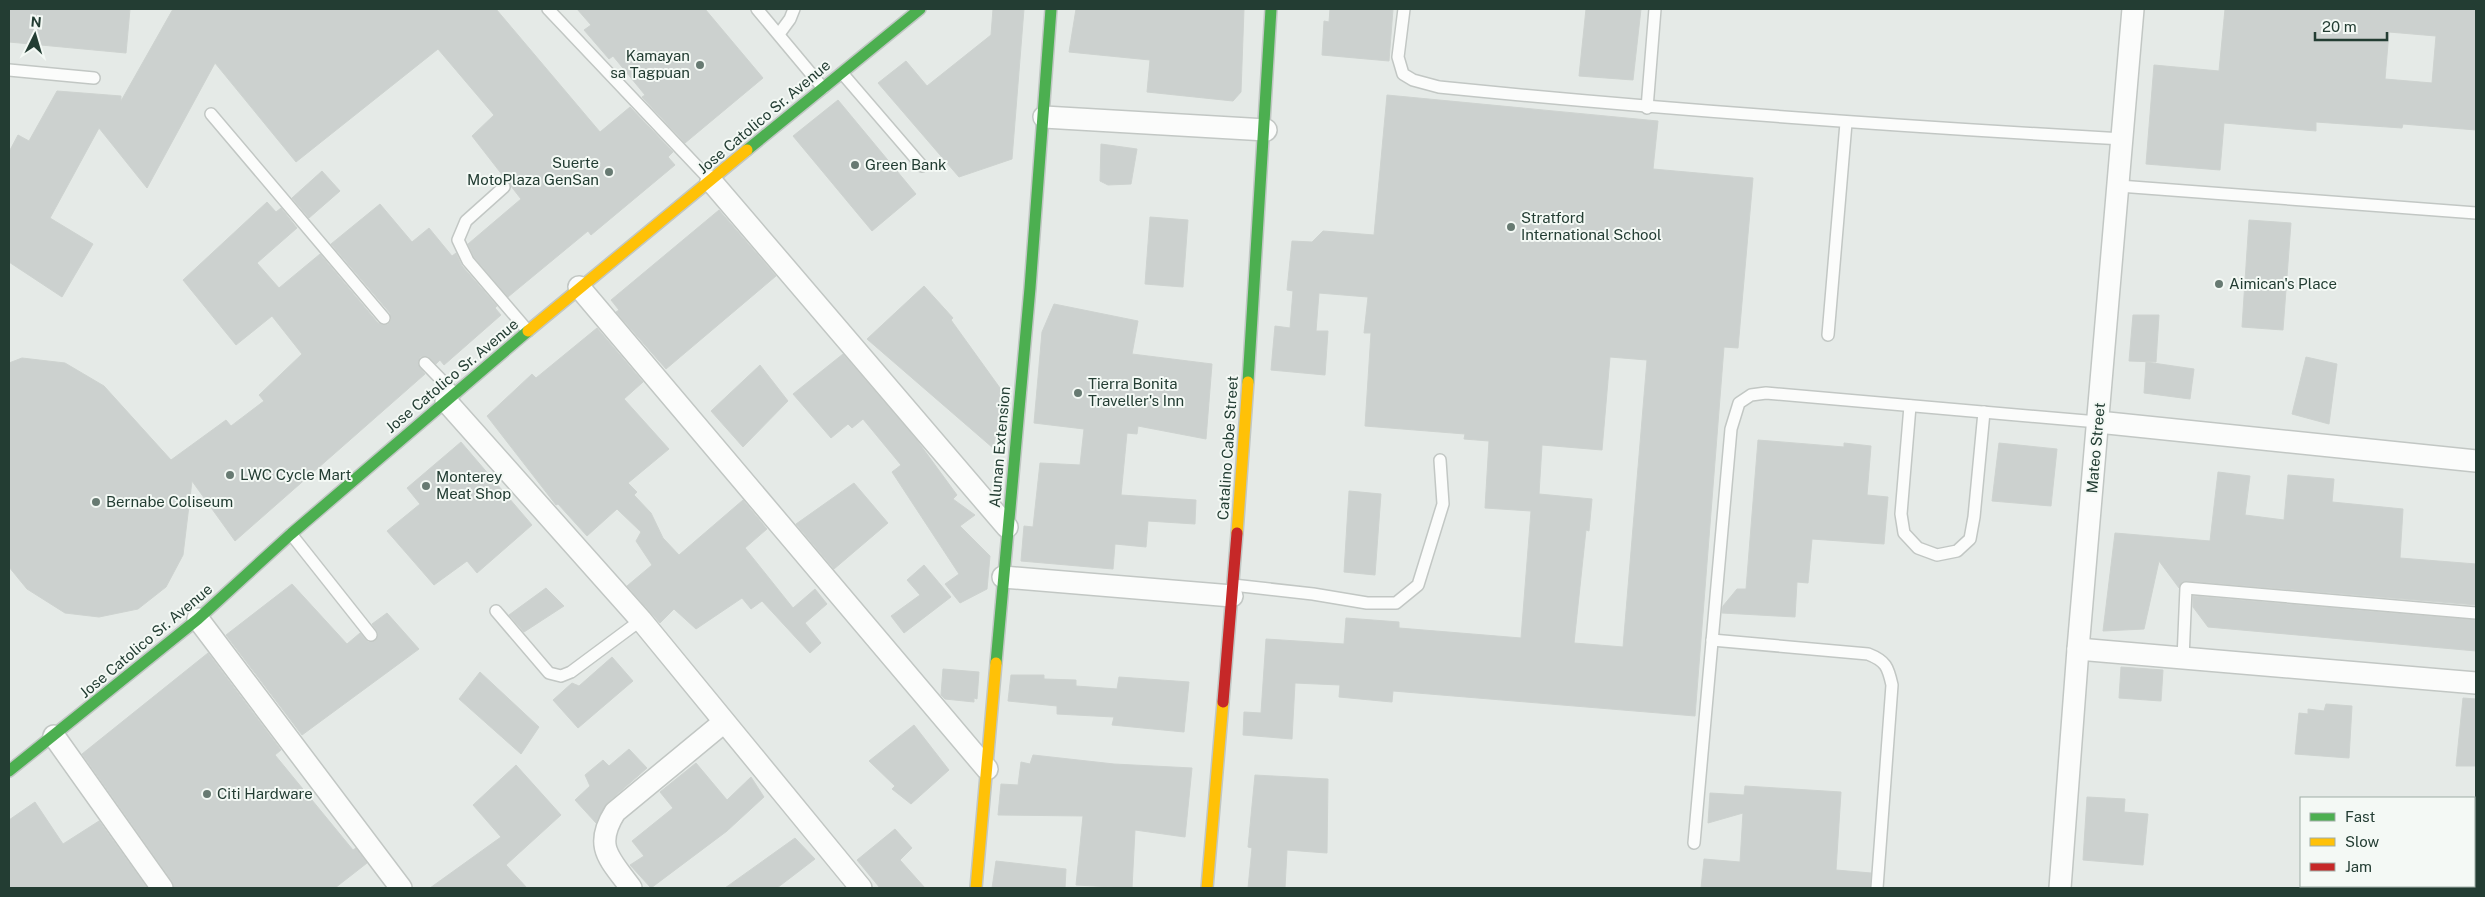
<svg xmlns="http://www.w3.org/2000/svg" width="2485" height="897" font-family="'Public Sans',sans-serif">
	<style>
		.building { fill: #ccd1cf; stroke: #ced3d0; fill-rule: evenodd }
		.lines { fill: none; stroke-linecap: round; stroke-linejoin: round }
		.lane-casing { stroke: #c2c7c4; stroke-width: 14 }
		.street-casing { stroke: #c2c7c4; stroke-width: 24 }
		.fast-casing { stroke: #c1c7c4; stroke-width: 14 }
		.slow-casing { stroke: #c1c7c4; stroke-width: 14 }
		.jam-casing { stroke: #c1c7c4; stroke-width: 14 }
		.lane { stroke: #fbfcfb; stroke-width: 11 }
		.street { stroke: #fbfcfb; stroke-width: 21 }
		.fast { stroke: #4caf50; stroke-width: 11 }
		.slow { stroke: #ffc107; stroke-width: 11 }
		.jam { stroke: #c62828; stroke-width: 11 }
		.poi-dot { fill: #677a72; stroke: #f4f9f5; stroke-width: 2 }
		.labels { text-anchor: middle; stroke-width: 4; stroke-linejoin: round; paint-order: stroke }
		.poi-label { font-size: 15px; fill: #233d33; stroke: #f4f9f5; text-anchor: start }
		.street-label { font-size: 15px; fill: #233d33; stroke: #f4f9f5 }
	</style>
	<rect width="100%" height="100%" fill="#e5eae7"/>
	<g class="building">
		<path d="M9,9H130L126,53L9,42Z"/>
		<path d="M173,9H496L600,132L630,107L673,152L668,157L675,165L591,235L588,231L508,297L474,257L468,244L521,199L472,136L494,115L438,49L296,162L215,63L147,188L99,128L50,218L93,244L62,297L9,262V152L18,135L29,141L57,91L121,96V101Z"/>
		<path d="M577,9H705L763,78L685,143L642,97L645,95L613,56L609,59L584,30L591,25Z"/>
		<path d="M993,9H1024L1012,159L959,177L878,83L906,61L927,86L991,35Z"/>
		<path d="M1076,9H1244L1241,92L1233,101L1147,92L1150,60L1069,52Z"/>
		<path d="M1330,9H1393L1389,61L1322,55L1324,21L1329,22Z"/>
		<path d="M1586,9H1641L1633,80L1579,76Z"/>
		<path d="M2225,9H2476V130L2403,124L2402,128L2316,122V131L2224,123L2220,170L2146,164L2154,65L2219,71ZM2389,32L2436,36L2432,83L2385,79Z"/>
		<path d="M1387,95L1658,121L1653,169L1753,178L1738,348L1724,347L1695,716L1393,691L1392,702L1339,697L1340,685L1295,683L1292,739L1243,735L1244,712L1261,713L1266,639L1344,644L1346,618L1399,622V628L1521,638L1531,511L1485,508L1489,441L1464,439L1465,434L1365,426L1371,333H1364L1368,297L1319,293L1316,331H1328L1325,375L1271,370L1275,326L1290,328L1293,291L1287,290L1292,241L1312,242L1323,231L1374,235ZM1610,357L1647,360L1623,647L1574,643L1586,530L1589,531L1592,499L1539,494L1542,445L1602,450Z"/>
		<path d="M838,100L916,194L872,231L793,136Z"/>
		<path d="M1101,144L1137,149L1131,184L1108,185L1100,181Z"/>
		<path d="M322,171L340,191L309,218L292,198Z"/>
		<path d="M267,202L276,212L281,208L297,228L257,263L279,288L320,254L378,323L382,325L388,324L391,320L390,313L331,244L380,204L412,242L429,228L452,256L456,253L462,266L497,306L495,308L501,315L444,365L440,360L436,364L428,356L420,357L418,365L425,374L235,541L192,481L183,555L166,587L138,609L99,617L65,613L27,589L9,567V363L22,358L65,363L104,386L171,460L226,420L231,426L264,401L259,395L302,354L272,316L236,345L183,280Z"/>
		<path d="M719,210L776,276L666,369L616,312L619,310L611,300Z"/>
		<path d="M1150,217L1188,220L1183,287L1145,284Z"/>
		<path d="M2249,220L2291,223L2283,330L2242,327Z"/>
		<path d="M924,286L953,318L951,320L1005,395L1002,420H999L993,448L867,339Z"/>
		<path d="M1054,304L1138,321L1132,354L1212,364L1206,439L1138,426L1137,434L1127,433L1121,495L1196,500L1195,524L1148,521L1146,547L1115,544L1113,569L1021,561L1024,526L1033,527L1040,463L1080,465L1084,429L1034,423L1042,332Z"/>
		<path d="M2133,315H2159L2156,362L2129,361Z"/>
		<path d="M597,328L643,382L624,399L669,449L628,483L637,492L634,495L651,513L663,538L679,555L743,500L767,529L745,548L793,608L815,589L827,604L805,623L821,643L810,653L762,601L751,609L742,598L696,629L674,609L660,623L627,586L652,565L636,541L641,532L617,509L587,536L558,504L556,505L487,416L532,374L536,378Z"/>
		<path d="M843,354L916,439L957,495L953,499L975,515L960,526L990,556L987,589L960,603L945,584L959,574L892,472L901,465L863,419L852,428L848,424L831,438L793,394Z"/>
		<path d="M2306,357L2337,364L2329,424L2292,414Z"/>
		<path d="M2146,362L2194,369L2190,399L2144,393Z"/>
		<path d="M760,365L788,401L743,447L711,411Z"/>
		<path d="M1758,440L1844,447V443L1871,446L1867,495L1888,497L1884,544L1812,539L1808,583L1797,582L1795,617L1722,613L1723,606L1737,589H1746Z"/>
		<path d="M461,442L532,525L477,573L467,561L434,585L387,531L420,504L407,488Z"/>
		<path d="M1999,443L2057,449L2051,506L1992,501Z"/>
		<path d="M2218,472L2250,476L2245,515L2284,520L2288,475L2334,479L2332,502L2403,509L2400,558L2476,564V605L2187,581L2182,582L2179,588L2159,561L2144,629L2103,631L2115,533L2210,541Z"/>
		<path d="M854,483L888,523L834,569L796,524Z"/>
		<path d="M1349,491L1381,494L1375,575L1344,572Z"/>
		<path d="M924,565L951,597L904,633L891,616L920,595L907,580Z"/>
		<path d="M292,584L347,644L360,633L368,642L375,641L378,633L372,624L387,613L419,649L302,735L226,635Z"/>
		<path d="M546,588L564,606L524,632L509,615Z"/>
		<path d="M2193,596L2476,620V651L2208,627L2193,607Z"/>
		<path d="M208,653L281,750L275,755L353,850L356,848L367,863L335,888H174L172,881L82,754Z"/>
		<path d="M612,657L633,681L578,728L553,700L572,683L579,686Z"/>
		<path d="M2121,667L2163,670L2161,701L2119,698Z"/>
		<path d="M943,669L979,672L977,699L974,698V702L945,699L941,695Z"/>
		<path d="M480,672L539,727L521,754L459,699Z"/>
		<path d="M1011,675H1044V679L1076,680V686L1117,689L1119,677L1189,682L1184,732L1112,725L1114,717L1057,714V706L1008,701Z"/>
		<path d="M2463,698L2476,699V766H2456Z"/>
		<path d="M2326,704L2352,706L2349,758L2295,754L2299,713L2308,714V709L2324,711Z"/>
		<path d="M914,725L949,770L911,804L892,789L895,786L869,761Z"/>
		<path d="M629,749L647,768L607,803L596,823L575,800L590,786L585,775L603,760L609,766Z"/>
		<path d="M1033,755L1114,764L1192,768L1185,837L1135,830L1132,888L1076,885L1083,816L998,815L1001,784L1018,785L1021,762L1030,764Z"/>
		<path d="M696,763L727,800L751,777L764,797L727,831L651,888L630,865L644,856L632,841L673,808L660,792Z"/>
		<path d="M516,765L561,815L506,865L527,888H430L501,837L473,805Z"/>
		<path d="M1255,775L1328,779L1327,853L1287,850L1285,888H1248L1252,848L1248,847Z"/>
		<path d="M1745,786L1841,792L1836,870L1871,873L1870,888H1701L1704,859L1740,862L1743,813L1708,823L1710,793L1744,795Z"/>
		<path d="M2087,797L2125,799L2124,812L2148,814L2143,865L2083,860Z"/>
		<path d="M35,802L63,844L99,821L147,888H9V820Z"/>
		<path d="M895,829L912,848L900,860L925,888H880L857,860Z"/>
		<path d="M795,838L815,859L777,888H725Z"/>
		<path d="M996,861L1066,869L1065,888H992Z"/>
	</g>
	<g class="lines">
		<defs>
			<g id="lane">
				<path d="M548,9L710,180"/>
				<path d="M757,9L823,88"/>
				<path d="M1404,9L1398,57L1403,74L1413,80L1439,87C1667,110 1895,126 2123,139"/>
				<path d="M779,34L790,19L794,9"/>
				<path d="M9,70L94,78"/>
				<path d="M842,73L922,166"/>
				<path d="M1647,108L1655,9"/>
				<path d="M211,114L384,318"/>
				<path d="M2119,186L2476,213"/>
				<path d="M504,187L466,221L458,240L468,261L528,331"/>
				<path d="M1828,335L1846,123"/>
				<path d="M425,363L455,394"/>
				<path d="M1910,406L1901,514L1904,533L1918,548L1937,555L1957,551L1970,539L1974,517L1984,412"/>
				<path d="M291,534L371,635"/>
				<path d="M1233,585L1313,594L1367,603H1396L1418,585L1443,504L1440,460"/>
				<path d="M496,611L549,673L561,676L571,672L641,620"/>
				<path d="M1712,640L1868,654C1886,661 1888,667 1892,685L1877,888"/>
				<path d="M2183,659L2186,588L2476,613"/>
				<path d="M1694,843L1731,429L1739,403L1751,395L1766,393L2098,422"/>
			</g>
			<g id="street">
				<path d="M1044,117L1266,130"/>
				<path d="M711,181L1007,527"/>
				<path d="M579,287L987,769"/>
				<path d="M446,401L641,620L861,888"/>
				<path d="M2098,422L2476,461"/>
				<path d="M1003,577L1232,596"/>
				<path d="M198,619L401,888"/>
				<path d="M2078,649L2476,683"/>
				<path d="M54,736L162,888"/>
				<path d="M631,888C610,859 593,847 615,812L724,722"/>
				<path d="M2060,888L2078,649L2133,9"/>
			</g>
			<g id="fast">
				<path d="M747,150L920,9"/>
				<path d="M1248,382L1271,9"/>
				<path d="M996,663L1030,288L1051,9"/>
				<path d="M9,771L198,619L291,534L528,331"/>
			</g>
			<g id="slow">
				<path d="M528,331L747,150"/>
				<path d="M1237,533L1248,382"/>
				<path d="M976,888L996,663"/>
				<path d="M1207,888L1223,702"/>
			</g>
			<path id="jam" d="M1223,702L1237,533"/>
		</defs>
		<use href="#lane" class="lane-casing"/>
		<use href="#street" class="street-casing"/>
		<use href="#fast" class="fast-casing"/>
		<use href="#slow" class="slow-casing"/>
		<use href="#jam" class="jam-casing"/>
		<use href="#lane" class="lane"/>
		<use href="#street" class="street"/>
		<use href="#fast" class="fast"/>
		<use href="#slow" class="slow"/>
		<use href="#jam" class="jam"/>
	</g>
	<g class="poi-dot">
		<circle cx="700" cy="65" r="5"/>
		<circle cx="855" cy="165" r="5"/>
		<circle cx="609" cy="172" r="5"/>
		<circle cx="1511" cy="227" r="5"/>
		<circle cx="2219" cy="284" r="5"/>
		<circle cx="1078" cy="393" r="5"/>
		<circle cx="230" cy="475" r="5"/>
		<circle cx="426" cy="486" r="5"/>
		<circle cx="96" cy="502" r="5"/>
		<circle cx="207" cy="794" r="5"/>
	</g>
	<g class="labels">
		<g class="poi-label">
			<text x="690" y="61" text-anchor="end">Kamayan<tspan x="690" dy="17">sa Tagpuan</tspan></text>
			<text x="599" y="168" text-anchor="end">Suerte<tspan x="599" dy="17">MotoPlaza GenSan</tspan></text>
			<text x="865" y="170">Green Bank</text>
			<text x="1521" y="223">Stratford<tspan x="1521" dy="17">International School</tspan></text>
			<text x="2229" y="289">Aimican's Place</text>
			<text x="1088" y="389">Tierra Bonita<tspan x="1088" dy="17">Traveller's Inn</tspan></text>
			<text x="240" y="480">LWC Cycle Mart</text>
			<text x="436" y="482">Monterey<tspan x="436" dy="17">Meat Shop</tspan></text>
			<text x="106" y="507">Bernabe Coliseum</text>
			<text x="217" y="799">Citi Hardware</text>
		</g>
		<g class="street-label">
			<text transform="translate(764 117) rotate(-40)" y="5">Jose Catolico Sr. Avenue</text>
			<text transform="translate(452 376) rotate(-40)" y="5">Jose Catolico Sr. Avenue</text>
			<text transform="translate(1000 447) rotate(-85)" y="5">Alunan Extension</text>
			<text transform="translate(1228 448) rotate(-86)" y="5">Catalino Cabe Street</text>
			<text transform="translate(2096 448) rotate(-85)" y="5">Mateo Street</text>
			<text transform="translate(146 641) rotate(-40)" y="5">Jose Catolico Sr. Avenue</text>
		</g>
	</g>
	<rect width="2485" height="897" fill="none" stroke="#233d33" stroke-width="20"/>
	<rect x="2300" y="797" width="175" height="90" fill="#f4f9f5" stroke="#a0aea7"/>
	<rect x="2310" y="813" width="25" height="8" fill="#4caf50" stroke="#a0aea7"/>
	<text x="2345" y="822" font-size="15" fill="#233d33">Fast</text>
	<rect x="2310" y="838" width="25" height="8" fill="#ffc107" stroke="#a0aea7"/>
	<text x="2345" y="847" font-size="15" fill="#233d33">Slow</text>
	<rect x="2310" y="863" width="25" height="8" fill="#c62828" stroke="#a0aea7"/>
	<text x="2345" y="872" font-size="15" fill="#233d33">Jam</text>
	<g transform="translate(35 35) rotate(5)" stroke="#f4f9f5" stroke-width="4" paint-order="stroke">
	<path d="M0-4L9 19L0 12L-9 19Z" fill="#233d33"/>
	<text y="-8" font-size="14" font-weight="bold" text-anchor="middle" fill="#233d33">N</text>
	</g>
	<path d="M2315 32v8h72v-8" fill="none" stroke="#233d33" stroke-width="2.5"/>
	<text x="2322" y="32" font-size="15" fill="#233d33" stroke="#f4f9f5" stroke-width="4" paint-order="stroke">20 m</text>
</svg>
